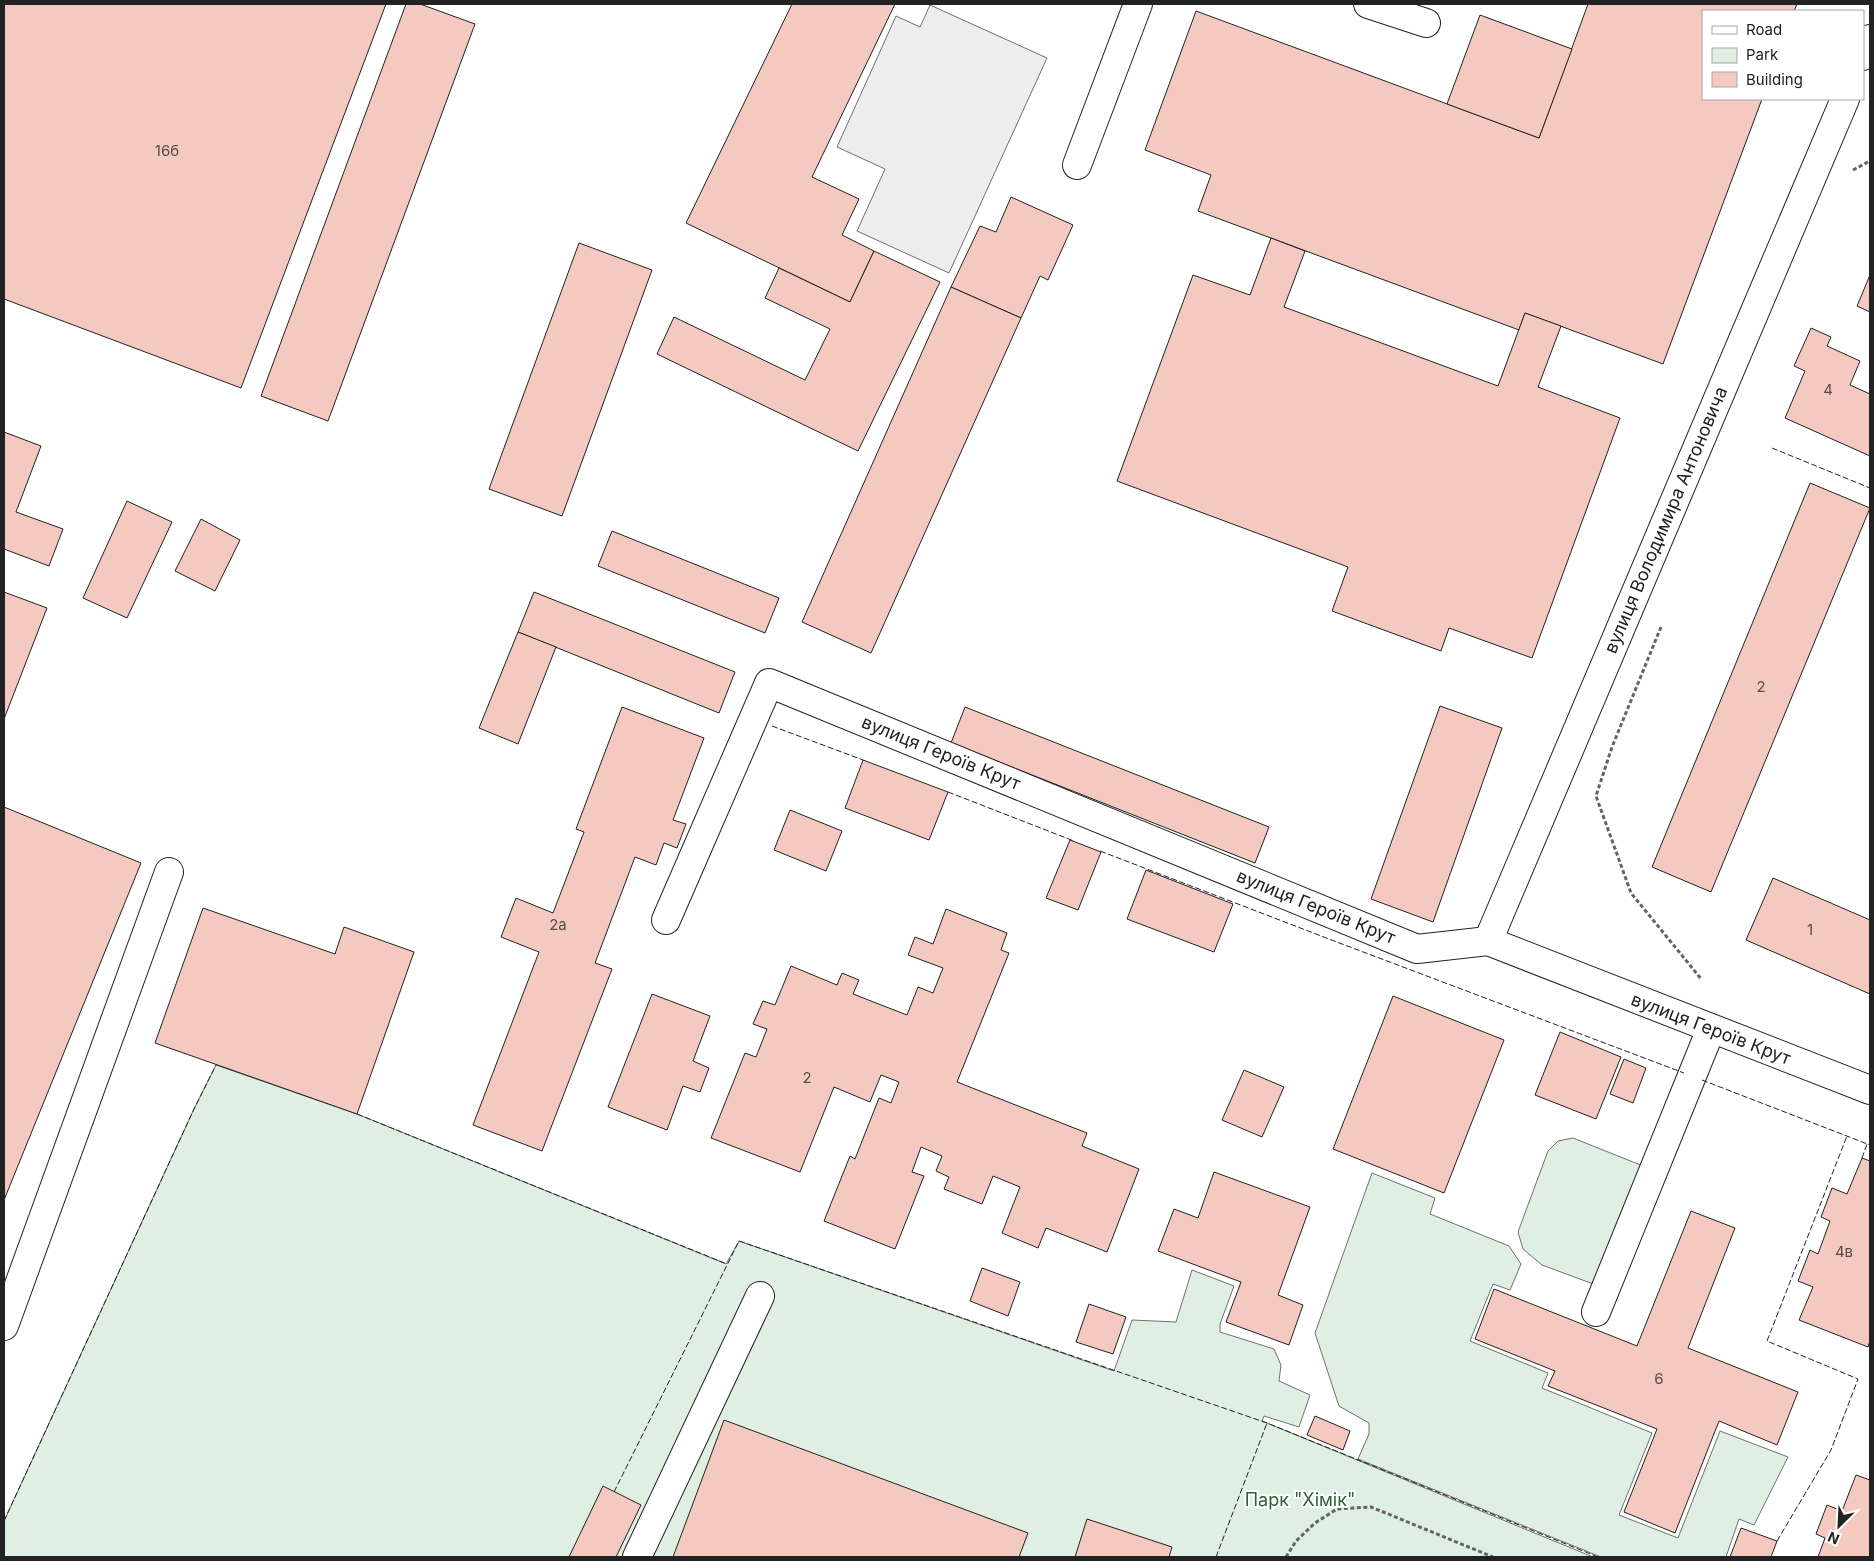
<svg xmlns="http://www.w3.org/2000/svg" width="1874" height="1561" font-family="Inter,sans-serif">
	<style>
		.green { fill: #e0efe3; stroke: #6f6f6f }
		.parking { fill: #ededed; stroke: #6f6f6f }
		.building { fill: #f3c9c0; stroke: #222 }
		.lines { fill: none; stroke-linecap: round; stroke-linejoin: round }
		.minor-casing { stroke: #222; stroke-width: 30 }
		.path { stroke: #646464; stroke-width: 3; stroke-dasharray: 4 2.5; stroke-linecap: butt }
		.minor { stroke: #fff; stroke-width: 28 }
		.fence { stroke: #222; stroke-width: 1; stroke-dasharray: 6 2.5; stroke-linecap: butt }
		.labels { text-anchor: middle; stroke-width: 4; stroke-linejoin: round; paint-order: stroke }
		.number-label { font-size: 15px; fill: #564c4a }
		.street-label { font-size: 18px; fill: #222; stroke: #fff }
		.park-label { font-size: 18px; fill: #2f5e38; stroke: #fff }
	</style>
	<rect width="100%" height="100%" fill="#fff"/>
	<g class="green">
		<path d="M216,1065L357,1114L726,1264L739,1241L1114,1371L1132,1320L1176,1322L1192,1270L1234,1286L1220,1324V1332L1274,1349L1281,1365L1279,1381L1310,1395L1299,1427L1264,1416L1262,1421L1593,1557H4V1521L194,1109Z"/>
		<path d="M1573,1138L1643,1166L1596,1285L1542,1265L1523,1249L1518,1232L1548,1151L1558,1141Z"/>
		<path d="M1372,1173L1435,1198L1430,1214L1509,1246L1521,1264L1510,1290L1493,1284L1470,1341L1548,1373L1542,1388L1652,1433L1619,1515L1678,1538L1720,1431L1788,1457L1754,1525L1739,1519L1726,1557H1601L1358,1459L1369,1434V1423L1339,1406L1315,1333Z"/>
	</g>
	<path class="parking" d="M930,5L1047,58L949,273L857,231L885,169L837,147L896,16L920,27Z"/>
	<g class="building">
		<path d="M4,4H386L241,388L4,299Z"/>
		<path d="M406,4H420L475,24L328,421L261,396Z"/>
		<path d="M792,4H895L812,177L859,199L842,235L874,251L850,302L686,223Z"/>
		<path d="M1588,4H1797L1794,11H1703V99H1762L1663,364L1525,313L1519,330L1198,211L1211,175L1145,150L1196,11L1539,138Z"/>
		<path d="M1480,15L1572,49L1539,138L1447,104Z"/>
		<path d="M1011,197L1073,225L1048,280L1040,276L1021,318L951,287L980,226L996,232Z"/>
		<path d="M1271,238L1305,251L1284,307L1498,386L1525,313L1561,326L1538,387L1620,418L1532,658L1449,628L1441,651L1332,611L1348,567L1117,481L1193,275L1250,295Z"/>
		<path d="M579,243L652,270L562,516L489,489Z"/>
		<path d="M874,251L940,282L858,451L657,354L674,317L805,380L830,329L765,298L779,268L850,302Z"/>
		<path d="M1870,275V312L1857,306Z"/>
		<path d="M951,287L1021,318L871,653L802,622Z"/>
		<path d="M1811,328L1831,337L1827,346L1860,361L1850,385L1870,394V456L1785,418L1805,371L1794,366Z"/>
		<path d="M4,432L41,446L16,512L63,529L49,566L4,549Z"/>
		<path d="M1810,483L1870,508L1711,892L1652,867Z"/>
		<path d="M127,501L172,522L127,618L83,598Z"/>
		<path d="M201,519L240,540L215,591L175,571Z"/>
		<path d="M612,531L779,598L765,633L598,566Z"/>
		<path d="M4,592L47,608L4,719Z"/>
		<path d="M534,592L735,672L719,713L518,632Z"/>
		<path d="M518,632L556,647L518,744L479,728Z"/>
		<path d="M1440,706L1502,728L1433,922L1371,899Z"/>
		<path d="M622,707L704,738L673,820L686,824L677,848L664,843L656,865L635,857L595,963L612,969L542,1151L473,1125L539,952L501,937L516,898L553,913L584,832L576,829Z"/>
		<path d="M965,707L1269,827L1255,863L951,743Z"/>
		<path d="M863,760L948,792L929,840L845,808Z"/>
		<path d="M4,807L141,863L4,1200Z"/>
		<path d="M790,810L842,831L826,871L774,850Z"/>
		<path d="M1070,840L1101,852L1078,910L1046,898Z"/>
		<path d="M1146,870L1233,904L1214,952L1127,919Z"/>
		<path d="M1773,878L1870,920V994L1746,940Z"/>
		<path d="M203,908L335,954L344,927L414,952L357,1114L155,1043Z"/>
		<path d="M946,909L1007,933L1001,950L1009,953L957,1082L1087,1133L1082,1146L1139,1169L1107,1252L1046,1228L1038,1248L1002,1233L1020,1187L993,1176L982,1204L944,1189L949,1177L936,1171L942,1156L921,1147L912,1172L924,1176L895,1249L824,1221L850,1156L855,1159L879,1098L891,1103L899,1082L881,1075L870,1102L834,1087L800,1172L711,1138L745,1053L756,1057L767,1029L753,1024L763,1001L775,1005L791,966L837,985L842,973L859,980L853,994L907,1015L918,987L933,993L943,968L908,955L915,937L933,944Z"/>
		<path d="M652,994L710,1016L693,1061L709,1068L700,1092L683,1086L667,1130L608,1107Z"/>
		<path d="M1393,996L1504,1040L1444,1193L1333,1149Z"/>
		<path d="M1560,1032L1621,1057L1596,1119L1535,1095Z"/>
		<path d="M1624,1059L1646,1068L1633,1103L1610,1094Z"/>
		<path d="M1244,1070L1284,1087L1262,1137L1222,1120Z"/>
		<path d="M1862,1158L1870,1161V1341L1868,1347L1799,1320L1813,1287L1798,1281L1810,1250L1818,1254L1830,1221L1821,1217L1832,1188L1847,1194Z"/>
		<path d="M1214,1172L1310,1207L1278,1295L1303,1305L1289,1345L1226,1322L1241,1282L1158,1251L1174,1209L1198,1218Z"/>
		<path d="M1691,1211L1735,1228L1688,1348L1798,1392L1777,1445L1719,1421L1675,1533L1624,1512L1657,1429L1548,1386L1555,1371L1475,1339L1494,1289L1637,1346Z"/>
		<path d="M982,1268L1020,1282L1008,1316L970,1301Z"/>
		<path d="M1089,1304L1126,1317L1113,1354L1076,1342Z"/>
		<path d="M1315,1416L1350,1431L1343,1450L1307,1435Z"/>
		<path d="M724,1420L1028,1533L1019,1557H673Z"/>
		<path d="M1856,1475L1870,1480V1557H1818L1825,1538L1816,1534L1827,1505L1842,1511Z"/>
		<path d="M603,1486L641,1505L616,1557H569Z"/>
		<path d="M1087,1519L1172,1547L1169,1557H1075Z"/>
		<path d="M1741,1528L1777,1541L1771,1557H1730Z"/>
	</g>
	<g class="lines">
		<defs>
			<g id="minor">
				<path d="M1368,4L1426,23"/>
				<path d="M1863,56L1870,39"/>
				<path d="M1077,165L1138,4"/>
				<path d="M666,920L769,683L1417,949L1488,941L1870,1090"/>
				<path d="M1488,941L1845,99"/>
				<path d="M1596,1312L1711,1029"/>
				<path d="M4,1326L169,872"/>
				<path d="M637,1557L760,1296"/>
			</g>
		</defs>
		<use href="#minor" class="minor-casing"/>
		<g class="path">
			<path d="M1853,170L1870,161"/>
			<path d="M1661,627L1612,747L1596,796L1631,893L1702,980"/>
			<path d="M1286,1557L1296,1541L1315,1523L1337,1509L1371,1507L1493,1557"/>
		</g>
		<use href="#minor" class="minor"/>
		<g class="fence">
			<path d="M1772,448L1870,488"/>
			<path d="M772,726L863,760"/>
			<path d="M948,792L1074,841"/>
			<path d="M1100,851L1342,944L1684,1073"/>
			<path d="M1702,1080L1870,1145"/>
			<path d="M357,1114L727,1264"/>
			<path d="M1862,1158L1867,1144"/>
			<path d="M614,1492L739,1241L1267,1423L1598,1557"/>
			<path d="M4,1521L194,1109L216,1065"/>
			<path d="M1777,1541L1831,1450L1858,1379L1767,1341L1847,1136"/>
			<path d="M1216,1557L1267,1423"/>
		</g>
	</g>
	<g class="labels">
		<g class="number-label">
			<text x="167" y="156">16б</text>
			<text x="1828" y="395">4</text>
			<text x="1761" y="692">2</text>
			<text x="558" y="930">2а</text>
			<text x="1810" y="935">1</text>
			<text x="807" y="1083">2</text>
			<text x="1844" y="1257">4в</text>
			<text x="1659" y="1384">6</text>
		</g>
		<g class="street-label">
			<text transform="translate(1666 520) rotate(-67)" y="6">вулиця Володимира Антоновича</text>
			<text transform="translate(941 753) rotate(22)" y="6">вулиця Героїв Крут</text>
			<text transform="translate(1316 907) rotate(22)" y="6">вулиця Героїв Крут</text>
			<text transform="translate(1711 1029) rotate(21)" y="6">вулиця Героїв Крут</text>
		</g>
		<g class="park-label">
			<text x="1300" y="1506">Парк "Хімік"</text>
		</g>
	</g>
	<rect width="1874" height="1561" fill="none" stroke="#222222" stroke-width="10"/>
	<rect x="1702" y="10" width="162" height="90" fill="#ffffff" stroke="#a7a7a7"/>
	<rect x="1712" y="26" width="25" height="8" fill="#ffffff" stroke="#a7a7a7"/>
	<text x="1746" y="35" font-size="15" fill="#222222">Road</text>
	<rect x="1712" y="48" width="25" height="15" fill="#e0efe3" stroke="#a7a7a7"/>
	<text x="1746" y="60" font-size="15" fill="#222222">Park</text>
	<rect x="1712" y="72" width="25" height="15" fill="#f3c9c0" stroke="#a7a7a7"/>
	<text x="1746" y="85" font-size="15" fill="#222222">Building</text>
	<g transform="translate(1839 1526) rotate(204)" stroke="#ffffff" stroke-width="4" paint-order="stroke">
	<path d="M0-4L9 19L0 12L-9 19Z" fill="#222222"/>
	<text y="-8" font-size="14" font-weight="bold" text-anchor="middle" fill="#222222">N</text>
	</g>
</svg>
